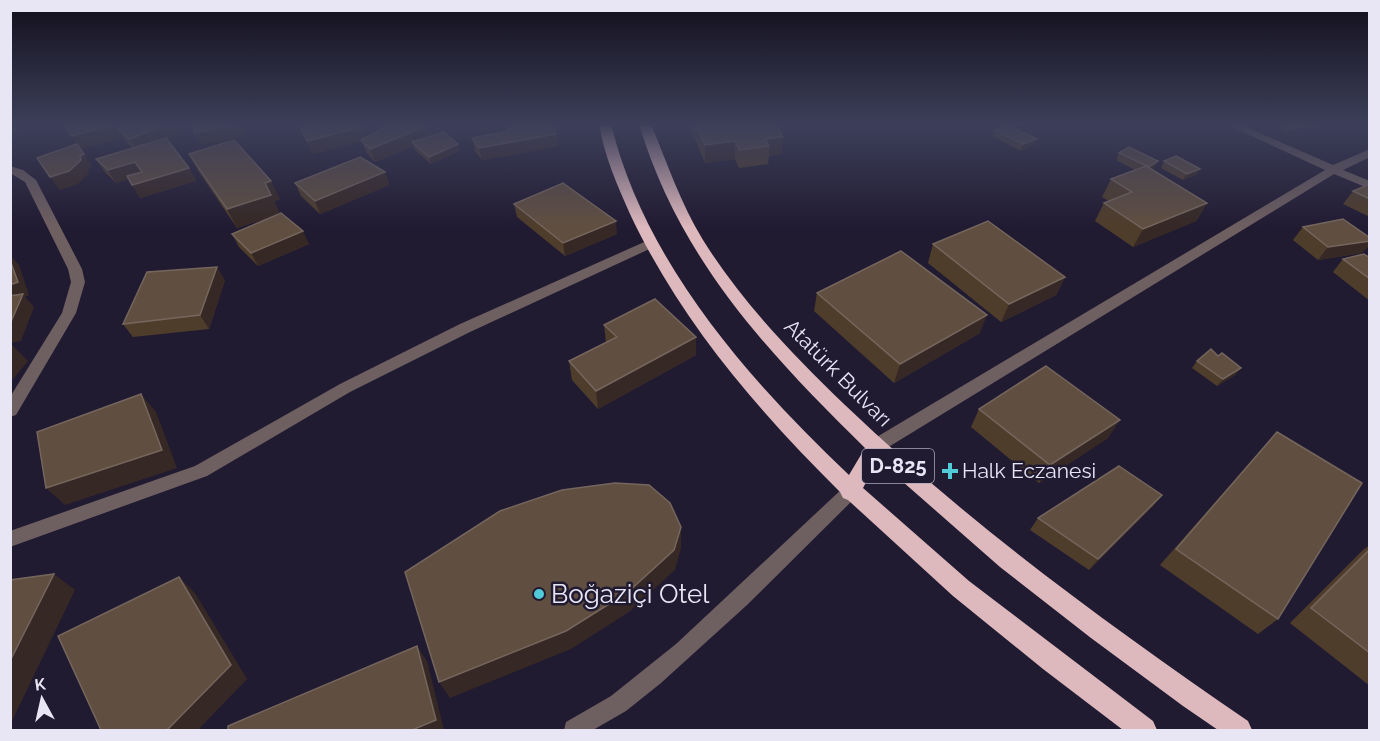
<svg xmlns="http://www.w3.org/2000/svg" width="1380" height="741" font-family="Raleway,sans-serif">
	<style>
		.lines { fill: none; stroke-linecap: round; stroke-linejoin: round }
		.minor { fill: #6e5f61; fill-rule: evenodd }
		.highway { fill: #ddb8bd; fill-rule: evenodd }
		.wall { fill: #4f3d2b }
		.shaded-wall { fill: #362825 }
		.building { fill: #604f41; stroke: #75665d; stroke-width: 1.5 }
		.poi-dot { fill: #52cbd8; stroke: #211b32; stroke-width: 2 }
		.labels { text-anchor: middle; stroke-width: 5; stroke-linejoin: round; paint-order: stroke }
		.shield { fill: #211b32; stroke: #aca8ba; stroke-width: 1.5 }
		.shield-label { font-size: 20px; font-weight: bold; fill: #e8e5f5 }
		.street-label { font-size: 21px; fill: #e8e5f5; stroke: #211b32 }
		.poi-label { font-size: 21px; fill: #e8e5f5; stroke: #211b32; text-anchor: start }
		.near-poi-label { font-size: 26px; fill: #e8e5f5; stroke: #211b32; text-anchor: start }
	</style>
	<rect width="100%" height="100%" fill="#211b32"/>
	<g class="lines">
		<g class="minor">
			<path d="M1226,124H1239L1333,165L1370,149V157L1343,170L1370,181V189L1334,174L882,451L876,453L870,451L868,446L870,441L1325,170Z"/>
			<path d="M10,166L23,170L36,180L82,269L85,282L76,313L16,415L10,417V397L62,313L71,282L68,269L25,182L10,173Z"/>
			<path d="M651,239L656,240L657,243L656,246L470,332L350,392L207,476L10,547V531L195,466L340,384L460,324Z"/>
			<path d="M850,485L856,487L859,492L856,497L747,605L661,683L626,711L593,730H564L566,722L611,696L676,644L844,487Z"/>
		</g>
		<path class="highway" d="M599,124H611C645,263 748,379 849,475L865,448C767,352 679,258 639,124H651C667,163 681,204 703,240C741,301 793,355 845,405C968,523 1107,624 1248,721L1252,730H1218L1183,706L1091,638L1000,567L878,460L863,488L969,581L1153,721L1157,730H1123L1043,669L953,596L848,500L843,498L840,492C757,410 680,320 630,214C617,185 604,155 599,124Z"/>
	</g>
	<g class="wall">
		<path d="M299,124L361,127L365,138L387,126L383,127L381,124H427L432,136L459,151L431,164L414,149L413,146L375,162L366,152L362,141L312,154Z"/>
		<path d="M505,124H551L558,146L482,160L475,151L472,138L507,132Z"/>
		<path d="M691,124H776L782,154L769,156L768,164L739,168L735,159L705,163L691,129Z"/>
		<path d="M1275,124H1341L1285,131Z"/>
		<path d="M1359,124H1370V128Z"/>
		<path d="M66,127L189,130L167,139L189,168L196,181L140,198L129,179L116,183L105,172L96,159L133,148L126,142L123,137L81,149Z"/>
		<path d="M994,130L1037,139L1034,145L1021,151L992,136Z"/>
		<path d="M1119,153L1154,168L1152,169L1207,203L1196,221L1133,247L1095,221L1104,203L1109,201L1102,197L1111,179L1135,170L1116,160Z"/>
		<path d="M189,154L280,199L274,201L280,214L237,228L199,172Z"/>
		<path d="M1164,161L1200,169L1196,175L1183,180L1161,168Z"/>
		<path d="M385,172L389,185L320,214L301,196L295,183Z"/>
		<path d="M1370,184V217L1343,204L1353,191Z"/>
		<path d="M514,204L617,234L565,256L517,217Z"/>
		<path d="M1303,227L1362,253L1318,260L1293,240Z"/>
		<path d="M232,234L309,244L258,266L239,247Z"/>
		<path d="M933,244L1065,277L1056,295L1001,322L928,263Z"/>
		<path d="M1370,258V301L1333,272L1343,259Z"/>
		<path d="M225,280L209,329L133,337L123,324Z"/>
		<path d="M817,293L980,333L894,383L814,311Z"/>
		<path d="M604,325L696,355L598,409L572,380L569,361L606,342Z"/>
		<path d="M1218,356L1241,368L1235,375L1217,386L1192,368L1197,361Z"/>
		<path d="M979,409L1108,438L1039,483L971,427Z"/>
		<path d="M1277,432L1278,619L1258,634L1160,565Z"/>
		<path d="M1162,495L1152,507L1089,570L1030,530L1038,518Z"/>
		<path d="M1370,545V686L1290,623L1363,550Z"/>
	</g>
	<g class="shaded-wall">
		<path d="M10,124H18L17,134L10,136Z"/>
		<path d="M118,124H137L118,130L123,137L81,149L72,136Z"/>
		<path d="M167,124H186L189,130L138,151L130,139Z"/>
		<path d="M238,124H243L244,137L201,145L194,133Z"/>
		<path d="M429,125L433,138L412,142L413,146L375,162L370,149Z"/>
		<path d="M361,127L365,140L312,154L307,141Z"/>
		<path d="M556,134L558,146L482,160L479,148Z"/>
		<path d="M783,137L782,154L769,156V146L765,139Z"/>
		<path d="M1037,139L1034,145L1021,151L1023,144Z"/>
		<path d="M735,141V159L705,163V145Z"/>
		<path d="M458,144L459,151L431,164L429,157Z"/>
		<path d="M84,154L92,166L88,169L89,173L78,184L60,190L50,177Z"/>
		<path d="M1158,161L1154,168L1145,174L1148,168Z"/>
		<path d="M135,162L143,175L116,183L108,170Z"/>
		<path d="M189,168L196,181L140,198L132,185Z"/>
		<path d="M1200,169L1196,175L1183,180L1187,174Z"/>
		<path d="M385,172L389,185L320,214L315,201Z"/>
		<path d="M271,181L280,199L274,201L280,214L237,228L227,209L265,183Z"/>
		<path d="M1207,203L1196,221L1133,247L1143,229Z"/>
		<path d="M616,221L617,234L565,256L563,243Z"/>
		<path d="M303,231L309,244L258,266L251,253Z"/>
		<path d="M1370,241V245L1362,253L1318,260L1328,247Z"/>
		<path d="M10,255L19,265L29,295L25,297L34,307L21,341L10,343Z"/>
		<path d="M217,267L225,280L209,329L200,315Z"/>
		<path d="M1065,277L1056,295L1001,322L1009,304Z"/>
		<path d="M987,315L980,333L894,383L900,364Z"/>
		<path d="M696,337V355L598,409L596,391Z"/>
		<path d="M10,343L28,361L10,383Z"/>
		<path d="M1241,368L1235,375L1217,386L1223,379Z"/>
		<path d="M141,394L156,412L177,468L65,505L46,488Z"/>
		<path d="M1120,420L1108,438L1039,483L1050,465Z"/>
		<path d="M1162,495L1152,507L1089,570L1098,559Z"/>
		<path d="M681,527V548L675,570L629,612L571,649L450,698L439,682Z"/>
		<path d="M54,574L75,590L10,725V661Z"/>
		<path d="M179,577L195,593L247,679L198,730H167Z"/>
		<path d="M417,646L427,661L444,730H412Z"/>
	</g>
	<g class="building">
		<path d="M77,124H118L72,136L66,127Z"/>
		<path d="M133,124H167L130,139L118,130Z"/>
		<path d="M194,124H238L194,133Z"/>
		<path d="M299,124H358L361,127L307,141Z"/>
		<path d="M387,124H427L429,125L370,149L361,140L387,126Z"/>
		<path d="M506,124H551L556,134L479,148L472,138L509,131Z"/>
		<path d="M696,124H776L783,137L765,139L769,146L740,150L735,141L705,145Z"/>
		<path d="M1007,125L1037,139L1023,144L994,130Z"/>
		<path d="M444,132L458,144L429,157L412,142Z"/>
		<path d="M166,138L189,168L132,185L127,176L142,172L135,162L108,170L96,159Z"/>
		<path d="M234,140L271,181L265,183L271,195L227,209L189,154Z"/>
		<path d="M77,144L84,154L80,156L81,160L69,171L50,177L37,158Z"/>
		<path d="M1129,147L1158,161L1149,167L1119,153Z"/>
		<path d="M1176,156L1200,169L1187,174L1164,161Z"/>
		<path d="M360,157L385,172L315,201L295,183Z"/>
		<path d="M1146,166L1207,203L1143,229L1104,203L1132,192L1111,179Z"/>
		<path d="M563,183L616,221L563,243L514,204Z"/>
		<path d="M1370,184V199L1353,191Z"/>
		<path d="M281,213L303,231L251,253L232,234Z"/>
		<path d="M1343,219L1370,238V241L1328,247L1303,227Z"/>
		<path d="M988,221L1065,277L1009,304L933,244Z"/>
		<path d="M901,251L987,315L900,364L817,293Z"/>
		<path d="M1364,254L1370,258V279L1343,259Z"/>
		<path d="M10,260L18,282L10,285Z"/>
		<path d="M217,267L200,315L123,324L147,272Z"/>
		<path d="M23,294L10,324V296Z"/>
		<path d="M655,299L696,337L596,391L569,361L617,337L604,325Z"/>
		<path d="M1211,349L1218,356L1222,353L1241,368L1223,379L1197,361Z"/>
		<path d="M1046,366L1120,420L1050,465L979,409Z"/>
		<path d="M141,394L162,450L46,488L37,432Z"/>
		<path d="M1277,432L1362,483L1278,619L1176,549Z"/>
		<path d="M1119,466L1162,495L1098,559L1038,518Z"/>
		<path d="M615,483L649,485L670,503L681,527L674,550L627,593L566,631L439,682L405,572L500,511L562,490Z"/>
		<path d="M1370,549V653L1311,608Z"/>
		<path d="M54,574L10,661V580Z"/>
		<path d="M179,577L231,665L167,730H101L58,636Z"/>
		<path d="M417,646L436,720L412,730H228V726Z"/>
	</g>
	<linearGradient id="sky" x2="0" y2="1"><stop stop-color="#120f1c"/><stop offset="0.55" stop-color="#3d3f5a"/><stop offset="1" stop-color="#3d3f5a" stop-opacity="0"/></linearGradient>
	<rect width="1380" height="227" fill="url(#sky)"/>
	<g class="poi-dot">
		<path d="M947 462h6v6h6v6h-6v6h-6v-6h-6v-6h6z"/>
		<circle cx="539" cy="594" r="6"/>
	</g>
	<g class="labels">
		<rect class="shield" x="862" y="449" width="72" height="34" rx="4.5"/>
		<g class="shield-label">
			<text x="898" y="473">D-825</text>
		</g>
		<g class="street-label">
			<text transform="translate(838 373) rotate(45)" y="7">Atatürk Bulvarı</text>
		</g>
		<g class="poi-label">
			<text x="962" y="478">Halk Eczanesi</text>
		</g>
		<g class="near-poi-label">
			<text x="551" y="603">Boğaziçi Otel</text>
		</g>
	</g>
	<rect width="1380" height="741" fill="none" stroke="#e8e5f5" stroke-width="24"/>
	<g transform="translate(42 699) rotate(352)" stroke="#211b32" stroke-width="4.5" paint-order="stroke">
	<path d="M0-4.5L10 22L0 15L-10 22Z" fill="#e8e5f5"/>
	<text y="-9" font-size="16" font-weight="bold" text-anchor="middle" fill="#e8e5f5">K</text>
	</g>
</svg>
